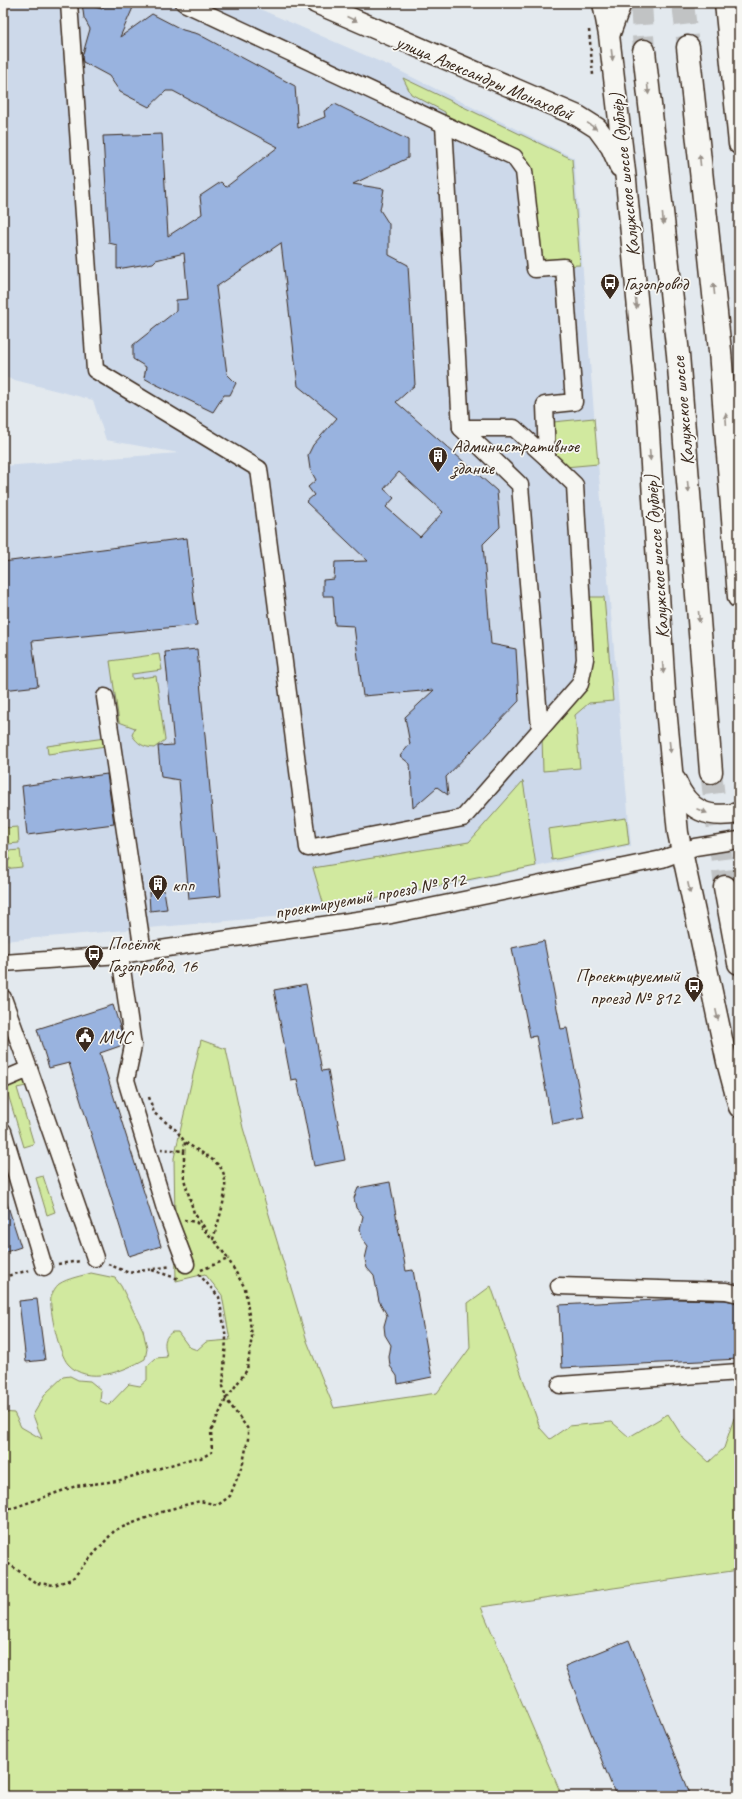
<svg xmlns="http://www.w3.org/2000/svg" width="742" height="1799" font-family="Caveat,sans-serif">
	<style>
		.built { fill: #cdd9ea }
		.green { fill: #d1e99f; stroke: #868a5e }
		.building { fill: #99b3df; stroke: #3b2a1e; fill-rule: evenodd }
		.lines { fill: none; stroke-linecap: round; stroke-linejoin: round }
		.highway-tunnel { stroke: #c1c3c4; stroke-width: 22; stroke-dasharray: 22 11; stroke-linecap: butt }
		.minor-casing { stroke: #3b2a1e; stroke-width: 19 }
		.major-casing { stroke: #3b2a1e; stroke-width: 23 }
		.highway-casing { stroke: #3b2a1e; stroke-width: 25 }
		.path { stroke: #3b2a1e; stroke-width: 2.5; stroke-dasharray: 3 3; stroke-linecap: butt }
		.minor { stroke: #f6f6f2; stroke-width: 16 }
		.major { stroke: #f6f6f2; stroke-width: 20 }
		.highway { stroke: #f6f6f2; stroke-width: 22 }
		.oneway { fill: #989088 }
		.labels { text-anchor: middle; stroke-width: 3.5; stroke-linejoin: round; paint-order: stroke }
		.street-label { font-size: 19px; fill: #3b2a1e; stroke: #f6f6f2 }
		.poi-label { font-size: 19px; fill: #3b2a1e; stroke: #f6f6f2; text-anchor: start }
	</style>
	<rect width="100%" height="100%" fill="#e3e9ee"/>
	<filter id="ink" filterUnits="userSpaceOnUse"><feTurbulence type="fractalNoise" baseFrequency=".025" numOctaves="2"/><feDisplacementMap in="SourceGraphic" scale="8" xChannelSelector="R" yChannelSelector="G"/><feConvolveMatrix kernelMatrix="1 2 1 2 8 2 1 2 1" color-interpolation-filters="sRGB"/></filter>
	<g filter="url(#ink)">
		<path class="built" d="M3,3H246L392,67L574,158L598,464L631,846L421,892L295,915L3,941V466L179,453L106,440L93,400L3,377Z"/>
		<g class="green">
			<path d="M403,78L572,159L580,265L538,267L526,169L447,124L445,112L411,94Z"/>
			<path d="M594,418L598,464L565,467L556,458L553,422Z"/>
			<path d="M586,597H604L613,701L589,703L575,715L580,768L543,771L542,737L584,688Z"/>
			<path d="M159,654L162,670L132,674V679L156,676L165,740L154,748C143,747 138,744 132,735L135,728L119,722L110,661Z"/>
			<path d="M105,738L106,746L48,754L47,746Z"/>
			<path d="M523,781L536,866L325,909L313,868L469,842Z"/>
			<path d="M626,818L629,844L552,860L548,829Z"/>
			<path d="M18,827L19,843L8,844L7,837H3V828Z"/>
			<path d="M20,850L22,867L3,869V861L10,860L8,851Z"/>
			<path d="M201,1040L226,1049L243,1128L307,1341L334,1408L437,1393L470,1348L468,1303L491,1286L540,1428L550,1439L569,1426L612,1422L629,1437L668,1414L684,1439L709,1462L724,1448L734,1418L739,1417V1570L481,1607L562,1796H3V1412L14,1413L21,1427L42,1439L33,1415L46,1393L63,1377L70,1376L78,1380L90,1381L101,1390L100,1401L109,1405L129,1384L140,1386L147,1380V1366L156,1358L167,1357C165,1346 162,1339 172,1332H178L189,1347L197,1350L206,1342L230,1340L222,1295L205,1274L176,1281L174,1158Z"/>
			<path d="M29,1073L38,1105L33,1106L26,1086L17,1088L34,1144L24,1147L4,1081Z"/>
			<path d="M43,1176L55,1212L47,1215L36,1178Z"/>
			<path d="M91,1273L115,1278L121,1286L143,1330L147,1349L145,1359C124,1371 88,1386 68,1364C59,1354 49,1310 51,1297C52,1293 56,1286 59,1284C68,1278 82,1276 91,1273Z"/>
		</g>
		<g class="building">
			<path d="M82,3L102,9L107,3H135L120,37L152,14L183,30L198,34L295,86L298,128L325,117L324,111L335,104L408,140V158L353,184L384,189L380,210L389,224V255L408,265L415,385L396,402L497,491L500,527L483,544L491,644L516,649L519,701L446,777L448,795L437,787L413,808L410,764L400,756L410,744L405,717L434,690L363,696L354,626L335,625L333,596H323V580L334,579L335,562L368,561L306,502L314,495L308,487L316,480L310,469L308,455L313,445L337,418L298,386L281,243L216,287L227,374L236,383L230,395H224L213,412L151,382L144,378L146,367L133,359V345L176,311V300L188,299L184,253L156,260L153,263L117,269V245L109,243L103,136L162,134L168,236L202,214L200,196L221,182L226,187L278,147L173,91H166L149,107L120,92L109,76L83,62L82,57L90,29L84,18ZM399,472L443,512L420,537L386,507L394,498L384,489Z"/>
			<path d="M187,538L197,625L32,641L38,686L3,690V562Z"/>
			<path d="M197,649L214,833H215L221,896L189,899L179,780L161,777L158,746L174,745L165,652Z"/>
			<path d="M107,774L114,824L27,835L22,786Z"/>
			<path d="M164,890L167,909L150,911L149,893Z"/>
			<path d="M544,941L561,1029L567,1028L584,1118L552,1124L536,1036L530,1037L512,948Z"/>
			<path d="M306,984L322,1071L328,1070L345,1160L314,1166L297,1079L291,1080L274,990Z"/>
			<path d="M113,1005L121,1030L123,1045L100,1053L161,1246L129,1256L69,1063L49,1068L37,1029Z"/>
			<path d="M390,1182L406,1271L413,1270L432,1377L398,1384L397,1376L390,1366L389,1357L391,1345L385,1335L384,1326L387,1315L379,1301L374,1276L367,1268L365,1259L368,1246L362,1238L360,1229L363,1216L356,1208L354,1198L358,1188Z"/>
			<path d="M3,1200H6L21,1247L3,1253Z"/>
			<path d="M37,1299L45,1360L26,1362L19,1301Z"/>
			<path d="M676,1299L725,1300L739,1303V1359L562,1368L559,1305Z"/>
			<path d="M629,1640L660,1719L691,1796H616L600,1756L565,1666Z"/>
		</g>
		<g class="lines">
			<g class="highway-tunnel">
				<path d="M641,3L644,51"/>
				<path d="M683,3L688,47"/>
				<path d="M711,772L725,887"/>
			</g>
			<defs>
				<g id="minor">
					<path d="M69,3L95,370L259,469L308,848L463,818L580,684L585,659L575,485L547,458L545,405L574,402L564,267L535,269L524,171L514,157L184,3"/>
					<path d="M444,125L461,428L520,485L540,729"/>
					<path d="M461,428H514L547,458"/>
					<path d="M105,697L143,952"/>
					<path d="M120,955L133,1046L126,1080L165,1209L186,1264"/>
					<path d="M3,963L120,955L391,915L662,859L695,847L739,840"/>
					<path d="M3,998L29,1069L3,1080"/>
					<path d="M29,1069L95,1258"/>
					<path d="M3,1131L44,1267"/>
					<path d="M559,1286L726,1291L739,1294"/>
					<path d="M560,1385L739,1372"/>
				</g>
				<g id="major">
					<path d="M316,3L578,116L597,128L611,147L620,167"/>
					<path d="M603,3L609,35L626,180L648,416L666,708L678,833L727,1062L739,1107"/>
					<path d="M725,3L739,144"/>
					<path d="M610,33L621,3"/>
					<path d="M676,781C688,811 708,819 739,813"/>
				</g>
				<g id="highway">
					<path d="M688,47L720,351L739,597"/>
					<path d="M644,51L678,354L711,772"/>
					<path d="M725,887L739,963"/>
				</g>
			</defs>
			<use href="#minor" class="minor-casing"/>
			<use href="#major" class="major-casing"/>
			<use href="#highway" class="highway-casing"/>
			<g class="path">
				<path d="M589,30L593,75"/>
				<path d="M149,1097L154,1113L176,1130L185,1142L184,1151L161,1149"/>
				<path d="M184,1151V1179L194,1213L207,1231"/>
				<path d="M184,1220L196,1222L213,1239C218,1222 233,1182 220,1167C212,1157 196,1150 185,1142"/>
				<path d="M58,1264L81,1261"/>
				<path d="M108,1264L129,1273L171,1266"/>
				<path d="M152,1270L179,1279"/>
				<path d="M201,1270L228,1259L213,1238"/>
				<path d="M3,1277L30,1270"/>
				<path d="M3,1509L13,1508L76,1486L117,1481L194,1458H201L212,1452L211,1431L226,1399L247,1370L252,1336L245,1288L228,1259"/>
				<path d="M3,1560L36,1583L54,1585L72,1579L115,1530L167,1510L200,1501L218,1505L230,1496L243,1463L248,1439V1429L226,1399L223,1386L226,1338L219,1297L197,1272"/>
			</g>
			<use href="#minor" class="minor"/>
			<use href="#major" class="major"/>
			<use href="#highway" class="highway"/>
		</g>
		<defs><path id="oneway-solid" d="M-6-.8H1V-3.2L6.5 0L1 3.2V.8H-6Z"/></defs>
		<g class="oneway">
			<use href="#oneway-solid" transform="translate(352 19) rotate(24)"/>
			<use href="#oneway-solid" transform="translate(612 55) rotate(83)"/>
			<use href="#oneway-solid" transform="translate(648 89) rotate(84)"/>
			<use href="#oneway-solid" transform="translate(592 126) rotate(34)"/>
			<use href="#oneway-solid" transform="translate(700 160) rotate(-96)"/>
			<use href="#oneway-solid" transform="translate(663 219) rotate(84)"/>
			<use href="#oneway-solid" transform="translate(714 289) rotate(-96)"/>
			<use href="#oneway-solid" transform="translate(636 303) rotate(84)"/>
			<use href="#oneway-solid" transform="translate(726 419) rotate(-94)"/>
			<use href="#oneway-solid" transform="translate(650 455) rotate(86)"/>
			<use href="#oneway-solid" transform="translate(688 487) rotate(85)"/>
			<use href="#oneway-solid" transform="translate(699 617) rotate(85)"/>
			<use href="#oneway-solid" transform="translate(663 668) rotate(86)"/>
			<use href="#oneway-solid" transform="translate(670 747) rotate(84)"/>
			<use href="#oneway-solid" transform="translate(702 811) rotate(23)"/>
			<use href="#oneway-solid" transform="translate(689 888) rotate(78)"/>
			<use href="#oneway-solid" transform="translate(717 1015) rotate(78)"/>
		</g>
	</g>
	<defs>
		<symbol id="bus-pin" viewBox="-11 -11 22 30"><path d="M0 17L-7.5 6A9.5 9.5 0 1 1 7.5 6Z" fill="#3b2a1e" stroke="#f6f6f2"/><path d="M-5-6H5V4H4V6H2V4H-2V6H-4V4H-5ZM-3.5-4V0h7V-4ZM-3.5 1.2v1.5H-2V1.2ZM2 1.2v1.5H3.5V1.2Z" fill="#fff"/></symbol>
		<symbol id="building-pin" viewBox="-11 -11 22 30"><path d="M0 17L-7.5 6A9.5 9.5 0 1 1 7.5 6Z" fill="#3b2a1e" stroke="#f6f6f2"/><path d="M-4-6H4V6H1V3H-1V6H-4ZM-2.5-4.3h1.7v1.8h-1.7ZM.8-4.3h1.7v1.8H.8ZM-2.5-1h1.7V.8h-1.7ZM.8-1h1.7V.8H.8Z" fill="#fff"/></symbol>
		<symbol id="civic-pin" viewBox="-11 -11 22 30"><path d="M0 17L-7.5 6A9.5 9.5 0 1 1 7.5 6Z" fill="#3b2a1e" stroke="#f6f6f2"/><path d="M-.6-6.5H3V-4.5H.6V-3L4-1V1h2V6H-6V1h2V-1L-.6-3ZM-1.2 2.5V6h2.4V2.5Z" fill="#fff"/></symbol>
	</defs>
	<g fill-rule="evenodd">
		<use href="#bus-pin" x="599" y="272" width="22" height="30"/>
		<use href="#building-pin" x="427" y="445" width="22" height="30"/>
		<use href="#building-pin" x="147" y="873" width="22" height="30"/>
		<use href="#bus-pin" x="83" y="943" width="22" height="30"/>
		<use href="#bus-pin" x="683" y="975" width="22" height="30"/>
		<use href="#civic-pin" x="74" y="1025" width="22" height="30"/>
	</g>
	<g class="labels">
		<g class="street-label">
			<text transform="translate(485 77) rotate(23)" y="7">улица Александры Монаховой</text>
			<text transform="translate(624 175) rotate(-96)" y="7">Калужское шоссе (дублёр)</text>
			<text transform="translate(682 411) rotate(-95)" y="7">Калужское шоссе</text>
			<text transform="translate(656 557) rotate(-94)" y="7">Калужское шоссе (дублёр)</text>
			<text transform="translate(370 895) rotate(-10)" y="7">проектируемый проезд № 812</text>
		</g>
		<g class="poi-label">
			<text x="624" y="290">Газопровод</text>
			<text x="452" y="452">Административное<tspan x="452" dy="22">здание</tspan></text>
			<text x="172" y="891">кпп</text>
			<text x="108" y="950">Посёлок<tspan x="108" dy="22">Газопровод, 16</tspan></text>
			<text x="680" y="982" text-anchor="end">Проектируемый<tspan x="680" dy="22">проезд № 812</tspan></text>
			<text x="99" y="1043">МЧС</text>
		</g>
	</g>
	<rect width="742" height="1799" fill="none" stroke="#f6f6f2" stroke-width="16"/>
	<rect x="8" y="8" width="726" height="1783" fill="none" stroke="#3b2a1e" stroke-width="1.5" filter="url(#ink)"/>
</svg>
